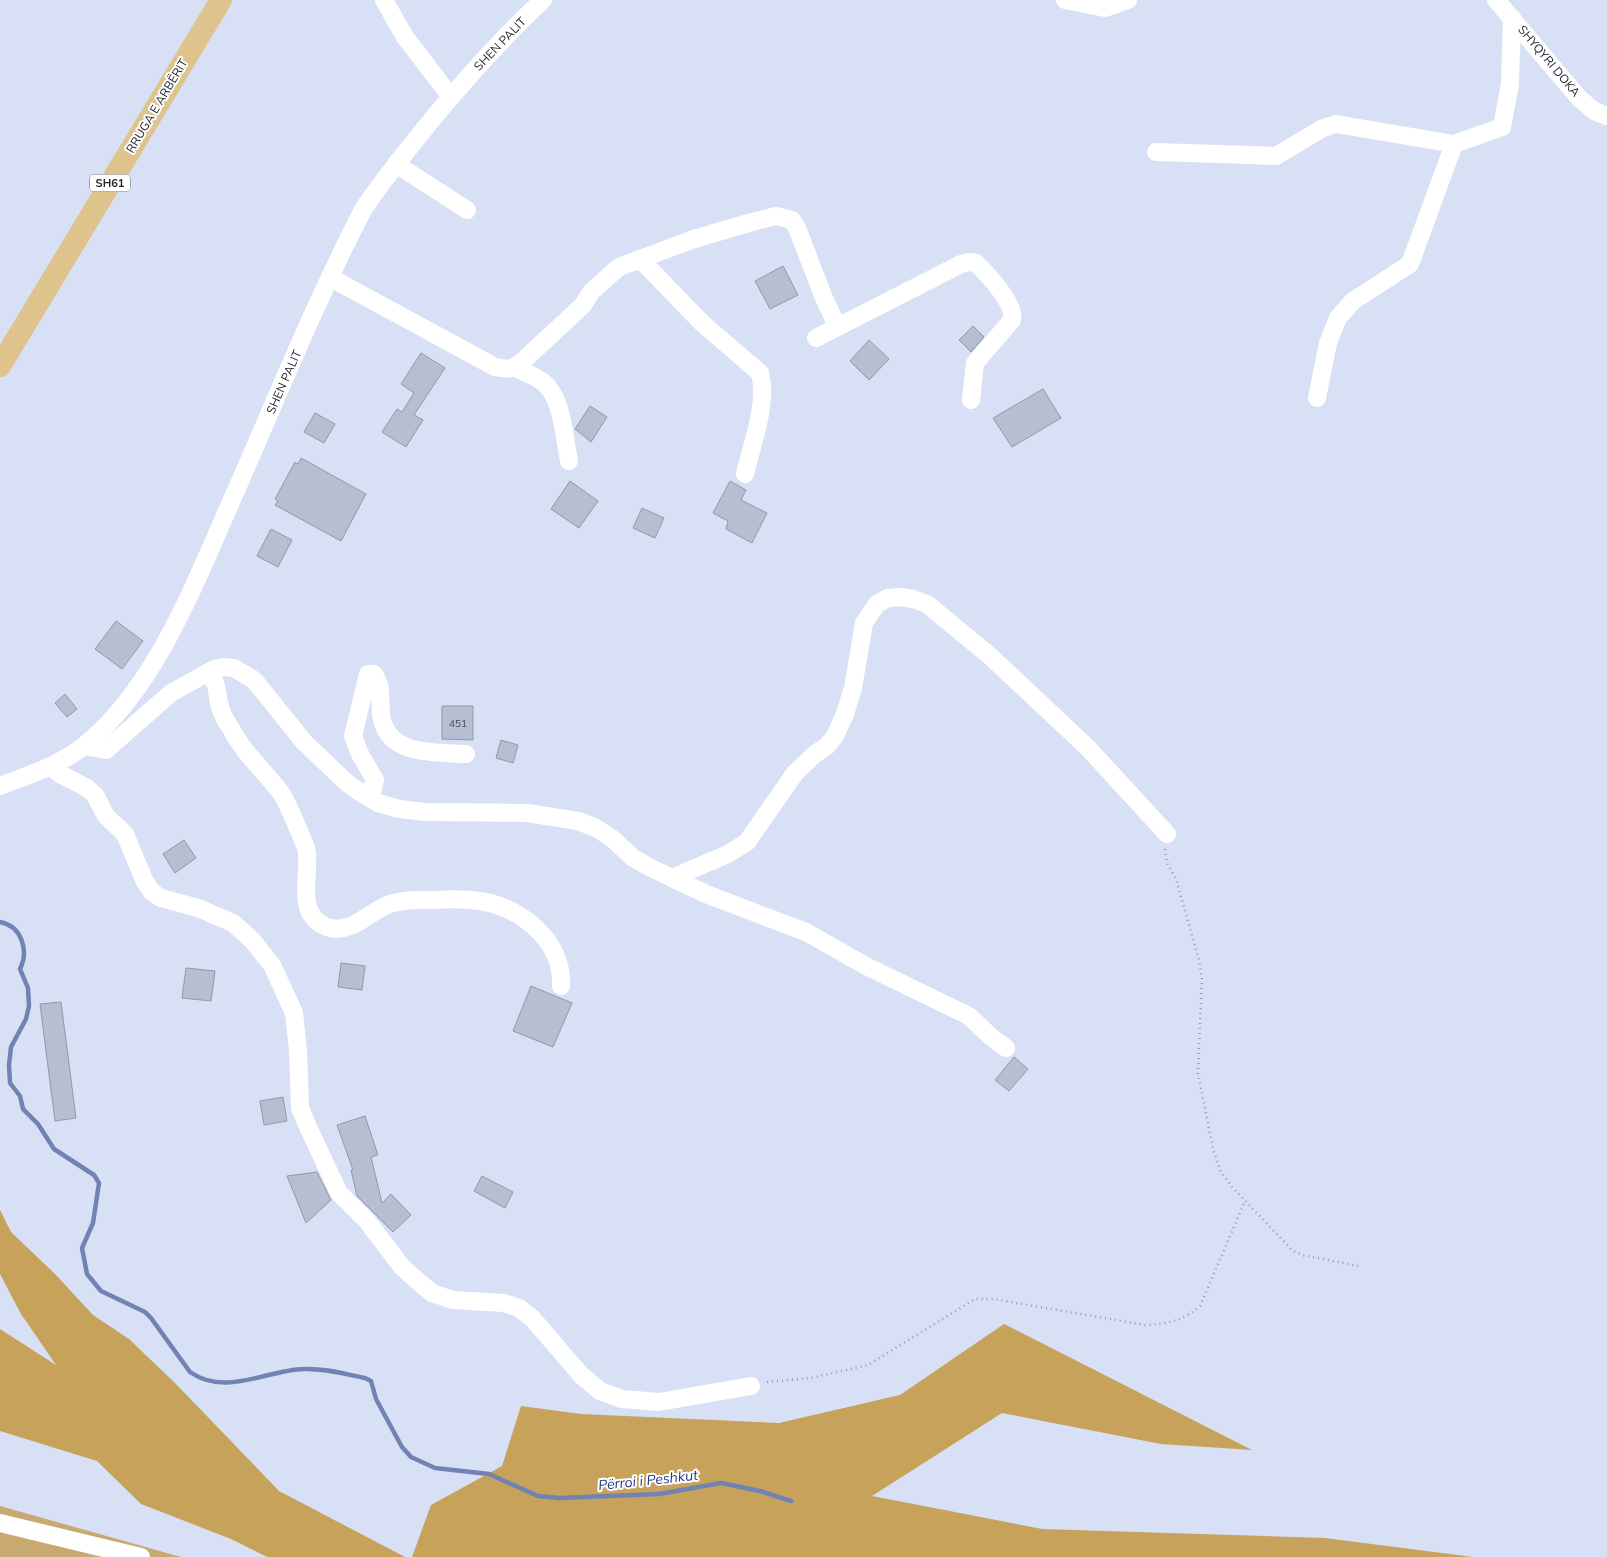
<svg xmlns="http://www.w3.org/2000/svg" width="1607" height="1557" font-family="Mulish,sans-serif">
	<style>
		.green { fill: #c8a971 }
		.forest { fill: #c7a25a }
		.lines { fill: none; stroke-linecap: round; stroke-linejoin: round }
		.stream { stroke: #7083b4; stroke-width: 4.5 }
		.building { fill: #b6bed1; stroke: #9098ab }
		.path { stroke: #959cab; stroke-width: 2.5; stroke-dasharray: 1 4; stroke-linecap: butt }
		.minor { stroke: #fff; stroke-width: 18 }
		.major { stroke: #dec38d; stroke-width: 22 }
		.labels { text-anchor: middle; stroke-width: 4; stroke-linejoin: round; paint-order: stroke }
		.number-label { font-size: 10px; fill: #484d58 }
		.shield { fill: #fff; stroke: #66686d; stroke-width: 1 }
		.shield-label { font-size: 11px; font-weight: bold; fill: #24272f }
		.street-label { font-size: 12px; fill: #24272f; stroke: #fff }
		.water-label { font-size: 14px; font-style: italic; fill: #243b87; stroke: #fff }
	</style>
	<rect width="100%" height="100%" fill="#d7e0f4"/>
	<path class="green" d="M0,1506L181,1557H0Z"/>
	<g class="forest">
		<path d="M0,1210L11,1232L56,1275L93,1315L129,1339L175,1383L279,1491L405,1557H267L231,1539L141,1504L97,1461L0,1431V1329L56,1365L21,1314L0,1274Z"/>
		<path d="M1004,1324L1252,1450L1161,1444L1002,1413L872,1496L1042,1529L1325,1538L1473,1557H412L431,1505L502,1466L521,1406L581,1414L779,1423L900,1395Z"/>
	</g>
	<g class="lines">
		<path class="stream" d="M0,922C22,926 29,951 20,969L28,988L29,1006L26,1019L11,1047L9,1065L10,1083L20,1096L23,1109L38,1124L54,1149L94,1175L99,1183L93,1223L82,1248L87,1274L101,1291L145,1312L151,1318L190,1372C226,1397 266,1370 304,1369C324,1368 345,1374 365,1378L371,1381L376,1399L402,1447L411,1457L435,1468L489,1474L538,1496L559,1498L659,1494L721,1483L760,1491L791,1501"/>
	</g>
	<g class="building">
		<path d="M783,266L798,295L770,309L755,281Z"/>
		<path d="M973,326L984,337L971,352L959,340Z"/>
		<path d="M869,340L889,359L869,380L850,361Z"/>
		<path d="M421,353L445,368L414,415L423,420L406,447L382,432L397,409L402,412L414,393L401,384Z"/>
		<path d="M1043,389L1061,418L1012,447L993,418Z"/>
		<path d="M590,406L607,417L591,442L575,429Z"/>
		<path d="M315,413L335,424L324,443L304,432Z"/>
		<path d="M301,458L366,494L341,541L275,505L278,501L275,499L295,462L298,464Z"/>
		<path d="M570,481L598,501L579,528L551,509Z"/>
		<path d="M730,481L746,490L741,500L767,513L752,543L726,529L728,521L713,513Z"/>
		<path d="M642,508L664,518L655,538L633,528Z"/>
		<path d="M271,529L292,540L278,567L257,556Z"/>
		<path d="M116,621L143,641L122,669L95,649Z"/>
		<path d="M65,694L77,709L67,717L55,703Z"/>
		<path d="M442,706H473V740L442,739Z"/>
		<path d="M501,740L518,745L513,763L496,758Z"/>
		<path d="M184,840L196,858L175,873L163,854Z"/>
		<path d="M341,963L365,966L362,990L338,987Z"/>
		<path d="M186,968L215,971L211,1001L182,998Z"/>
		<path d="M531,986L572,1003L553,1047L513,1031Z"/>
		<path d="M61,1002L76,1118L55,1121L40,1004Z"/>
		<path d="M1014,1057L1028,1069L1009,1091L995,1080Z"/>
		<path d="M283,1097L287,1121L264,1125L260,1101Z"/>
		<path d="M365,1116L378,1155L371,1157L382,1203L391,1194L411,1215L393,1232L357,1196L351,1170H353L337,1125Z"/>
		<path d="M317,1172L331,1200L306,1223L287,1176Z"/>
		<path d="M482,1176L513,1192L505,1208L474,1191Z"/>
	</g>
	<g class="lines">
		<g class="path">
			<path d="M1165,849L1167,863L1176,879L1199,960L1202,978L1198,1073L1213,1149L1220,1170L1232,1187L1293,1251L1302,1255L1359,1266"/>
			<path d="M767,1382L811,1378L868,1365L975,1299H993L1145,1325C1167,1324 1183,1321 1200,1306L1245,1201"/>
		</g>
		<g class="minor">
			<path d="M384,0L405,37L451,97"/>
			<path d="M1065,0L1105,8L1128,0"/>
			<path d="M1496,0L1579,98L1594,111L1607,116"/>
			<path d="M1156,152L1276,156L1323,128L1336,124L1454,144L1502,127L1510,84L1512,18"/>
			<path d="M396,164L467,210"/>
			<path d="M640,259L702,323L760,373C768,404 752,443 745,474"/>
			<path d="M331,278L495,367C509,370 514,369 524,360L583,305L591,292L619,267L694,239L752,222L776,216L792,220L797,228L824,298L837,326"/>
			<path d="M816,338L961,264L970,262L976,263C988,275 1016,304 1012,320L975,363L971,400"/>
			<path d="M515,368C524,372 535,376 543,382C563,398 564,437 569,461"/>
			<path d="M1317,398L1328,343L1338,318L1353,301L1410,264L1454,144"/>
			<path d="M205,674C208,676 212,678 214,681C218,687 217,696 219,703C221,712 225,720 230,727C243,753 264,770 281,793C286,799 303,840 306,848C312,872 293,914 327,927C352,936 372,908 393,903C407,899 421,900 435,900C450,899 465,899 480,901C522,908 563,941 561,986"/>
			<path d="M84,746L106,750L171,693L214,669L223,667L234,668L254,680L304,742L346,782L361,793L378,803L399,809L425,812L527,813L578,821L596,828L613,839L632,857L647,866L672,878L728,854L747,842L795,773L815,754L827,746L835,736L845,714L853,688L864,623L877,604L888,598L900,597L913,599L927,604L990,656L1088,748L1167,834"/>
			<path d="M50,766L60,774L87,788L95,795L106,816L125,834L145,882L152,892L161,898L198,908L233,923L252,940L272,965L294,1013L298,1050L300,1108L308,1127L339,1193L367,1221L402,1267L420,1283L432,1293L453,1300L504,1303L519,1308L532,1318L581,1375L600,1391L622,1399L659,1402L751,1386"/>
			<path d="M0,786C28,775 61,765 85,745C155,687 191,592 227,511C272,410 313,306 364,208C387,174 413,143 439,111C472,72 505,35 543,0"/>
			<path d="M361,793L373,789L375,780L360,754L353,736L368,674H374C376,678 378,681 379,685C382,696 379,708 382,720C391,756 435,752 466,754"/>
			<path d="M672,878L706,894L806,932L866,966L969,1016L990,1036L1006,1048"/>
			<path d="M0,1523L141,1557"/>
		</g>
		<path class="major" d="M0,366L221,0"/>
	</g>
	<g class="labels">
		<g class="number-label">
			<text x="458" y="727">451</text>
		</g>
		<rect class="shield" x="90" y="174.5" width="40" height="17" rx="4"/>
		<g class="shield-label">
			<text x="110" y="187">SH61</text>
		</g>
		<g class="street-label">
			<text transform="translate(500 44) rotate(-46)" y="4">SHEN PALIT</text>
			<text transform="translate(1549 61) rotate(50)" y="4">SHYQYRI DOKA</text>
			<text transform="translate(157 106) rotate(-59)" y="4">RRUGA E ARBËRIT</text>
			<text transform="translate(284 382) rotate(-66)" y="4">SHEN PALIT</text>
		</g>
		<g class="water-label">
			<text transform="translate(648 1480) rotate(-6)" y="5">Përroi i Peshkut</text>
		</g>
	</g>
</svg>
